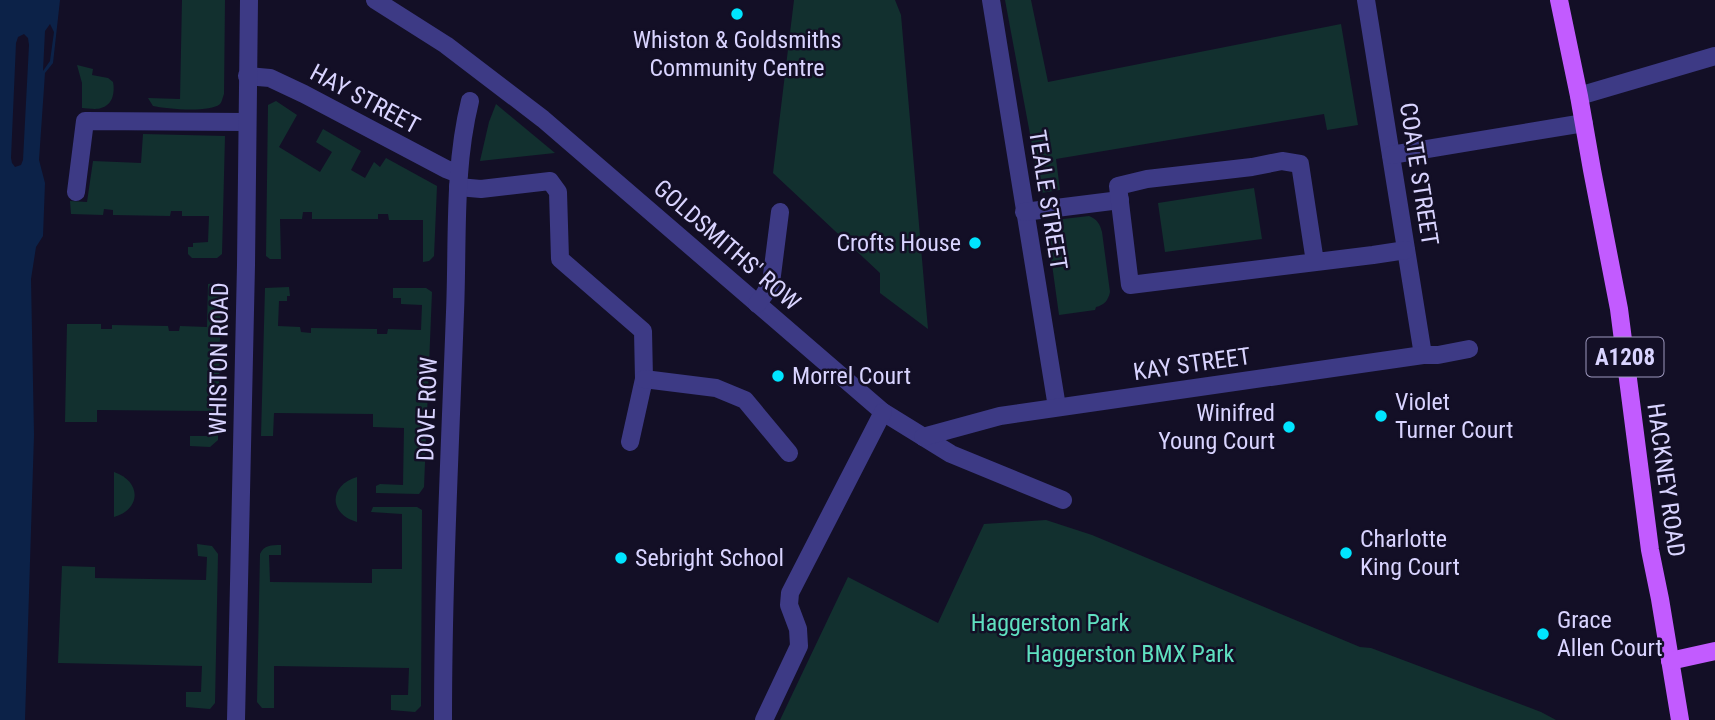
<svg xmlns="http://www.w3.org/2000/svg" width="1715" height="720" font-family="'Roboto Condensed',sans-serif">
	<style>
		.green { fill: #12302f }
		.water { fill: #0c2248; fill-rule: evenodd }
		.lines { fill: none; stroke-linecap: round; stroke-linejoin: round }
		.minor { stroke: #3d3a85; stroke-width: 18 }
		.major { stroke: #c25bff; stroke-width: 18 }
		.poi-dot { fill: #00e5ff; stroke: #130f26; stroke-width: 2.5 }
		.labels { text-anchor: middle; stroke-width: 5; stroke-linejoin: round; paint-order: stroke }
		.shield { fill: #130f26; stroke: #9e99be; stroke-width: 2 }
		.shield-label { font-size: 23px; font-weight: bold; fill: #d9d4ff }
		.poi-label { font-size: 24px; fill: #d9d4ff; stroke: #130f26; text-anchor: start }
		.street-label { font-size: 24px; fill: #d9d4ff; stroke: #130f26 }
		.park-label { font-size: 24px; fill: #5fe0c0; stroke: #130f26 }
	</style>
	<rect width="100%" height="100%" fill="#130f26"/>
	<g class="green">
		<path d="M182,0H225L224,94C223,96 222,102 220,104C210,113 166,109 153,106L148,98L180,99Z"/>
		<path d="M794,0H895L901,15L928,329L880,293V273L773,173Z"/>
		<path d="M1005,0H1031L1048,82L1341,24L1358,125L1327,130L1324,114L1056,159L1060,190L1041,193Z"/>
		<path d="M77,65L93,69L92,75L108,78L113,82C115,92 113,105 101,108C96,110 87,108 82,108V83Z"/>
		<path d="M276,101L297,115L279,147L320,172L332,152L316,142L323,129L361,151L351,170L365,178L374,162L380,167L386,158L437,186L434,256L429,261L423,262V220H389L388,214H378V219H312V212H303L302,219H280L281,259H270L266,256L268,105Z"/>
		<path d="M496,104L555,153L480,161L489,122Z"/>
		<path d="M143,134L225,136L222,254L217,258H192L188,254V247H193V243L208,242L209,216H182V211H171L170,216L113,215V210L104,209L103,215L71,214L70,201L87,202L93,161L141,163Z"/>
		<path d="M1254,188L1262,239L1165,252L1158,203Z"/>
		<path d="M1089,216C1097,219 1100,224 1102,232L1110,292C1108,301 1104,305 1096,307L1095,310L1059,315L1046,221Z"/>
		<path d="M215,283L221,287L218,440L210,447L190,446V436H208L209,411L97,410V422H65L67,324H101V329H112V325L168,326L169,331H179L180,326L207,327L208,284Z"/>
		<path d="M289,287L290,296H287V301H279L278,326L300,327L301,332L311,333V328L377,329V334H387L388,329L421,330L422,305L401,304V298H393V288H426L432,292L424,487L419,494L376,493V486L380,484L403,485L404,428L373,427V414L274,413L273,436H261L265,288Z"/>
		<path d="M114,472C141,481 142,509 114,517Z"/>
		<path d="M357,477V522C328,514 329,485 357,477Z"/>
		<path d="M373,507H417L422,510L421,706L415,712L391,710V695H408L409,668L274,666V708H262L257,702L260,554C264,545 271,545 281,545V555H269L270,582L372,583V569H402V514L371,512Z"/>
		<path d="M1046,520L1092,535L1360,647L1371,648L1541,712L1556,720H780L848,577L938,623L984,524Z"/>
		<path d="M197,544L212,546L218,554L215,703L210,709L186,707V692H201L202,666L58,663L62,566L95,567V578L206,580L207,557L198,556Z"/>
	</g>
	<path class="water" d="M0,0H60L53,63L45,73L39,160L45,183L43,236L36,247L31,279L34,435L25,720H0ZM50,24L54,32L50,61L43,71L45,31ZM24,34L28,38L29,45L23,160L21,165L15,167L12,163L11,158L16,43L18,37Z"/>
	<g class="lines">
		<g class="minor">
			<path d="M375,0L446,45L543,119L883,412L951,454L1063,500"/>
			<path d="M991,0L1057,407"/>
			<path d="M1366,0L1423,355"/>
			<path d="M247,76L270,78L304,94L446,169L459,174"/>
			<path d="M1579,96L1715,56"/>
			<path d="M1391,155L1584,123"/>
			<path d="M458,187L481,189L550,181L558,192L560,259L643,331L644,379L630,442"/>
			<path d="M76,192L85,121L247,122"/>
			<path d="M1024,212L1120,200"/>
			<path d="M1315,262L1300,164L1282,161L1252,167L1147,179L1118,186L1130,285L1373,255L1406,250"/>
			<path d="M757,304L764,295L771,283L780,212"/>
			<path d="M644,379L716,388L745,400L789,453"/>
			<path d="M923,437L1000,416L1423,355H1438L1469,349"/>
			<path d="M236,720L246,265L249,0"/>
			<path d="M443,720C443,584 450,448 455,312C458,242 453,170 470,101"/>
			<path d="M764,720L799,646L798,629L789,605L790,593L883,412"/>
		</g>
		<g class="major">
			<path d="M1559,0L1579,96L1592,170L1619,309L1650,550L1660,599L1680,720"/>
			<path d="M1670,661L1715,651"/>
		</g>
	</g>
	<g class="poi-dot">
		<circle cx="737" cy="14" r="7"/>
		<circle cx="975" cy="243" r="7"/>
		<circle cx="778" cy="376" r="7"/>
		<circle cx="1381" cy="416" r="7"/>
		<circle cx="1289" cy="427" r="7"/>
		<circle cx="1346" cy="553" r="7"/>
		<circle cx="621" cy="558" r="7"/>
		<circle cx="1543" cy="634" r="7"/>
	</g>
	<g class="labels">
		<rect class="shield" x="1586.5" y="337.5" width="77" height="39" rx="5"/>
		<g class="shield-label">
			<text x="1625" y="365">A1208</text>
		</g>
		<g class="poi-label">
			<text x="737" y="48" text-anchor="middle">Whiston &amp; Goldsmiths<tspan x="737" dy="28">Community Centre</tspan></text>
			<text x="961" y="251" text-anchor="end">Crofts House</text>
			<text x="792" y="384">Morrel Court</text>
			<text x="1395" y="410">Violet<tspan x="1395" dy="28">Turner Court</tspan></text>
			<text x="1275" y="421" text-anchor="end">Winifred<tspan x="1275" dy="28">Young Court</tspan></text>
			<text x="1360" y="547">Charlotte<tspan x="1360" dy="28">King Court</tspan></text>
			<text x="635" y="566">Sebright School</text>
			<text x="1557" y="628">Grace<tspan x="1557" dy="28">Allen Court</tspan></text>
		</g>
		<g class="street-label">
			<text transform="translate(365 99) rotate(28)" y="8">HAY STREET</text>
			<text transform="translate(1419 174) rotate(81)" y="8">COATE STREET</text>
			<text transform="translate(1048 200) rotate(81)" y="8">TEALE STREET</text>
			<text transform="translate(727 245) rotate(41)" y="8">GOLDSMITHS' ROW</text>
			<text transform="translate(219 359) rotate(-89)" y="8">WHISTON ROAD</text>
			<text transform="translate(1192 364) rotate(-8)" y="8">KAY STREET</text>
			<text transform="translate(427 409) rotate(-88)" y="8">DOVE ROW</text>
			<text transform="translate(1666 480) rotate(82)" y="8">HACKNEY ROAD</text>
		</g>
		<g class="park-label">
			<text x="1050" y="631">Haggerston Park</text>
			<text x="1130" y="662">Haggerston BMX Park</text>
		</g>
	</g>
</svg>
